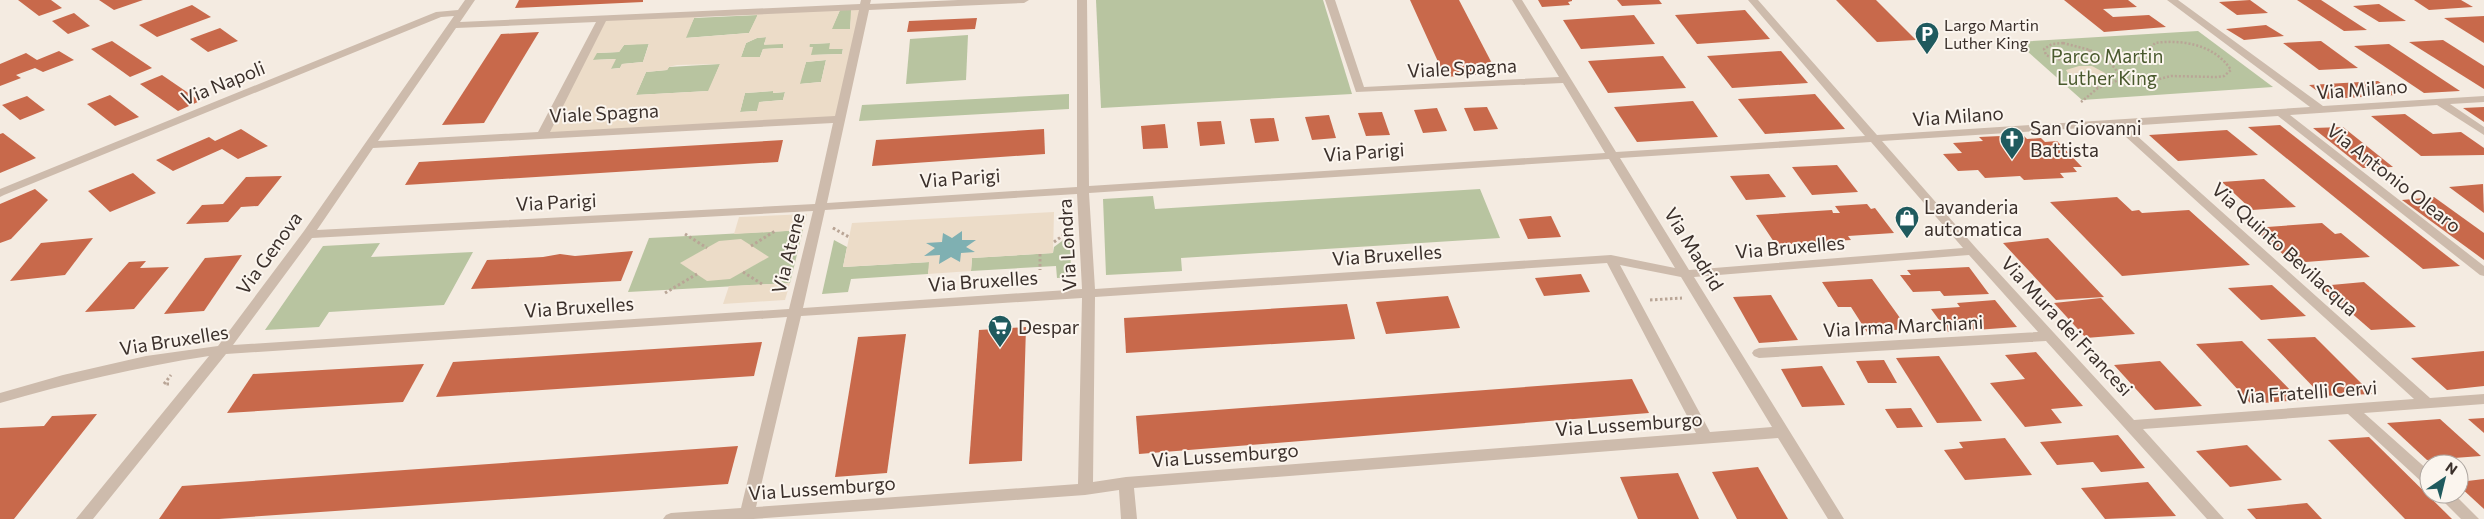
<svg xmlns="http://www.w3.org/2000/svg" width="2484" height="519" font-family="Commissioner,sans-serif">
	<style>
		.green { fill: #b8c4a0 }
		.plaza { fill: #ecdcc8; fill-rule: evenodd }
		.water { fill: #7fb0b2 }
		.building { fill: #c8694b }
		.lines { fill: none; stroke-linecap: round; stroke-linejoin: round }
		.path-far1 { stroke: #b9a596; stroke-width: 2.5; stroke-dasharray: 2 2; stroke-linecap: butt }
		.path { stroke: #b9a596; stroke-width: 3; stroke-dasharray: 2.5 2.5; stroke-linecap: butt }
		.minor { fill: #cdbbac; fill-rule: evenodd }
		.labels { text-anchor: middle; stroke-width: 4; stroke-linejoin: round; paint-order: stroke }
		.far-poi-label { font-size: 16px; fill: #3b302b; stroke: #fbf5ee; text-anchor: start }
		.park-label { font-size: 19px; fill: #4a5a2e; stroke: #fbf5ee }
		.street-label { font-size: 19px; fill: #3b302b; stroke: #fbf5ee }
		.poi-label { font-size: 19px; fill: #3b302b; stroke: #fbf5ee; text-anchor: start }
	</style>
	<rect width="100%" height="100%" fill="#f4ebe1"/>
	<g class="green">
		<path d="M1096,0H1323L1352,94L1101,108Z"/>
		<path d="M852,9L850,29L831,30L840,10Z"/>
		<path d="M758,15L749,33L685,38L694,18Z"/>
		<path d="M2198,31L2273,87L2082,100L2017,42Z"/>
		<path d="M968,35L966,80L906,84L910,39Z"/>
		<path d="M767,37L764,44H784L783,48L763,49L760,57H741L746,43L757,38Z"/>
		<path d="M649,43L643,62L622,64L620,68L610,69L615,59L592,60L596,53L619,52L624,45Z"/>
		<path d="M831,43L830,49L843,48L842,54L811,55L809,44Z"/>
		<path d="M826,60L821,82L799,84L806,62Z"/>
		<path d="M720,64L709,91L636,95L646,72L667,70L669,67Z"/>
		<path d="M773,91V93L785,92L783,100L760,102L757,111L740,112L745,93Z"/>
		<path d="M1069,94V109L859,121L862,105Z"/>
		<path d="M693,99L690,109L669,113L675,100Z"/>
		<path d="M1480,189L1500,238L1181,258L1182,271L1106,275L1103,199L1153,196L1155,209Z"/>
		<path d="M803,230L790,283L628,292L649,238Z"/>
		<path d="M1070,235L1071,277L1057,278L1056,266L971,271L972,258L1053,253L1054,247Z"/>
		<path d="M834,240L847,247L843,267L930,262L928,274L851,279L848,292L822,294Z"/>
		<path d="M380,243L371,257L473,252L444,305L329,312L319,327L265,330L323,246Z"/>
	</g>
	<g class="plaza">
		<path d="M865,7L840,119L543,134L603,18ZM840,10H851L850,29H832ZM704,16L757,15V16L749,33L686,38L694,18ZM766,37L764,45L783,44V48L763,49L760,57H741L746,43L757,38ZM830,43L829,49H843L842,54L811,55L813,47H809L810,44ZM649,44L643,62L622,64L620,68L611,69L616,59L593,60L597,53L619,52L624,45ZM826,60L821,82L800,84L806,62ZM720,64L708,91L636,95L646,72L667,70L669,67L677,65ZM773,91V93L785,92L783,100L759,102L757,111L740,112L745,93Z"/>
		<path d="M2079,66H2092L2105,73L2102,77L2086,85L2070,77L2066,70Z"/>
		<path d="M1054,212L1053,253L972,258L971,271L928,274L929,262L843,267L852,223Z"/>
		<path d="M807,214L803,230L734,234L739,217Z"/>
		<path d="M741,239L769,257L730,279L707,281L680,263L719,241Z"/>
		<path d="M790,283L785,300L723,304L729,286Z"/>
	</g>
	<path class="water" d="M962,231V240H976L966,247L975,252L961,253L960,262L951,257L939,264L940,255L924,256L935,248L926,243L942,242L943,233L952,238Z"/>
	<g class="building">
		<path d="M18,0H51L62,8L39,16Z"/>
		<path d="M99,0H143L114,10Z"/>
		<path d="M519,0H643V2L515,8Z"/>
		<path d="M1410,0H1459L1497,73L1445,77Z"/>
		<path d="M1538,0H1572V1L1568,2L1570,5L1542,7Z"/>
		<path d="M1617,0H1659L1662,4L1622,6Z"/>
		<path d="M1836,0H1876L1916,40L1877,42Z"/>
		<path d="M2064,0H2128L2137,7L2103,9L2113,17L2149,15L2166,27L2104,32Z"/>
		<path d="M2250,0L2268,13L2237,15L2219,2Z"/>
		<path d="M2297,0H2321L2367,30L2344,31Z"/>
		<path d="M2414,0H2461L2473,7L2429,10Z"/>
		<path d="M2379,4L2406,21L2379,22L2353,6Z"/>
		<path d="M192,5L211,17L157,37L139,25Z"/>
		<path d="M1745,10L1770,39L1697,44L1675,15Z"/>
		<path d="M74,13L90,26L68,34L52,21Z"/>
		<path d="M1634,15L1655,44L1581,49L1563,20Z"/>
		<path d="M2484,16V43L2444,18Z"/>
		<path d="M977,18L975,29L907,32L909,21Z"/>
		<path d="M2266,25L2284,36L2244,40L2226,29Z"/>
		<path d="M220,28L238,41L208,52L190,39Z"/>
		<path d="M539,32L484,123L442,125L501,34Z"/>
		<path d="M2443,40L2484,66V89L2409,42Z"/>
		<path d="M112,41L152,68L130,77L91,49Z"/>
		<path d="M2321,41L2358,68L2319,70L2283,43Z"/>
		<path d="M2389,44L2460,91L2424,93L2354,46Z"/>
		<path d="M59,51L74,60L43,72L35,68L16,75L21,78L0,86V64L26,53L37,60Z"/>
		<path d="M1781,51L1808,83L1732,88L1707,56Z"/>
		<path d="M1663,56L1686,88L1608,93L1588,61Z"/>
		<path d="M162,75L200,101L178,111L140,84Z"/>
		<path d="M2378,81L2397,95L2328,99L2309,85Z"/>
		<path d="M1815,94L1845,129L1765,134L1738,99Z"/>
		<path d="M110,95L139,117L115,126L87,104Z"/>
		<path d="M27,96L45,110L20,120L2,105Z"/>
		<path d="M1693,101L1718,137L1637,142L1614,107Z"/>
		<path d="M1487,107L1498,129L1474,131L1464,108Z"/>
		<path d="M2484,107V122L2463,108Z"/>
		<path d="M1437,108L1447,131L1423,133L1414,110Z"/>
		<path d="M1382,112L1390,135L1366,136L1358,113Z"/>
		<path d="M2405,114L2433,134L2461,132L2484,148V155L2421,156L2371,116Z"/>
		<path d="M1329,115L1336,138L1312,140L1305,117Z"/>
		<path d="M1274,118L1279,141L1255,143L1250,119Z"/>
		<path d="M1221,121L1225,144L1200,146L1197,122Z"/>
		<path d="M1165,124L1168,148L1143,149L1141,126Z"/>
		<path d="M2280,125L2460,266L2423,269L2248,127Z"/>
		<path d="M2343,127L2393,167L2363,168L2313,128Z"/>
		<path d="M241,129L268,146L238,159L222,149L173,171L156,160L209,137L215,141Z"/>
		<path d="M1044,129L1045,154L872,166L876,140Z"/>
		<path d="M2227,130L2258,155L2178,161L2149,135Z"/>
		<path d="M3,133L36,158L0,173V134Z"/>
		<path d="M2023,135L2027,139L2041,138L2045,142L2057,141L2082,167H2073L2077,172L2060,173L2064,178L2024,180L2020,176L1985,178L1978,170L1958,171L1943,154L1962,153L1953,143L1983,141L1979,137Z"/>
		<path d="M783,140L778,162L405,185L419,162Z"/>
		<path d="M1837,165L1858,192L1812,195L1792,167Z"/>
		<path d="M133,173L156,193L110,212L88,191Z"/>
		<path d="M1769,174L1786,197L1746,200L1730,176Z"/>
		<path d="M282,176L258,206L241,207L228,222L186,224L202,205L223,204L246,177Z"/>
		<path d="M2264,179L2296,207L2252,210L2222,182Z"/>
		<path d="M2483,184L2484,213L2449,187Z"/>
		<path d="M35,189L48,200L11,239L0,243V204Z"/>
		<path d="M2117,197L2132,211L2139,210L2142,213L2189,210L2250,265L2122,276L2050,202Z"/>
		<path d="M2434,197L2484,233V260L2402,200Z"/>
		<path d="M1867,204L1871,209L1875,208L1894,233L1848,236L1851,240L1776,245L1756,215L1832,210L1833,213H1840L1835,206Z"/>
		<path d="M1551,216L1561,237L1528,239L1519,219Z"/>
		<path d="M2322,223L2335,234L2341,233L2370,257L2293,263L2253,228Z"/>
		<path d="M93,238L65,275L10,281L41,243Z"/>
		<path d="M2048,238L2104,297L2056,300L2003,243Z"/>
		<path d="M633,251L621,281L471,289L487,260L543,257L560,254L575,256Z"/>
		<path d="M242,255L204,311L164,314L205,258Z"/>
		<path d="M146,261L140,268L169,267L134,309L85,312L129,262Z"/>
		<path d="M1969,267L1989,294L1944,296L1940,291L1913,292L1900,275H1911L1907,270Z"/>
		<path d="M1581,274L1590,292L1544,296L1535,278Z"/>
		<path d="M1872,279L1908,329L1867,332L1851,307H1838L1822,282Z"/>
		<path d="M2364,282L2416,327L2371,330L2320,286Z"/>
		<path d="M2272,285L2306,316L2261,320L2228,288Z"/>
		<path d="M1771,295L1798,340L1759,343L1733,297Z"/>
		<path d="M1448,296L1460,328L1386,334L1376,302Z"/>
		<path d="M2101,298L2135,334L2086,338L2054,303Z"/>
		<path d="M1995,300L2017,327L1948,332L1931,309L1960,307L1957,303Z"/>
		<path d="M1347,304L1355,339L1126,353L1124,318Z"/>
		<path d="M1026,327L1022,461L969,464L979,330Z"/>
		<path d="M906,334L887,473L835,477L858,337Z"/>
		<path d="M2315,337L2372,394L2322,396L2267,339Z"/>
		<path d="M2242,341L2300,400L2251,404L2196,344Z"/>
		<path d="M762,342L754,376L436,397L453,362Z"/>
		<path d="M2484,351V386L2447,390L2411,358Z"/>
		<path d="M2036,352L2083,406L2051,409L2062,423L2025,427L1990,383L2025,379L2005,355Z"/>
		<path d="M1939,356L1982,421L1937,423L1896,358Z"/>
		<path d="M1884,360L1897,383H1868L1856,361Z"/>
		<path d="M2160,361L2202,406L2155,410L2114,365Z"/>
		<path d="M424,364L403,402L227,413L253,374Z"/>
		<path d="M1822,366L1845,405L1802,407L1781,369Z"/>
		<path d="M1632,379L1649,413L1139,454L1136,416Z"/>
		<path d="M1911,408L1923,427L1897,428L1885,409Z"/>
		<path d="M97,414L14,519H0V428L44,426L52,416Z"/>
		<path d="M2484,418V433L2468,419Z"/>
		<path d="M2440,419L2481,456L2427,460L2387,423Z"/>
		<path d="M2118,435L2145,468L2101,472L2093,462L2057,465L2040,442Z"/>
		<path d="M2369,437L2452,519H2405L2328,440Z"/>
		<path d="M2005,438L2032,475L1965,480L1944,450L1963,448L1959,442Z"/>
		<path d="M2247,445L2282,480L2230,487L2196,451Z"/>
		<path d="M738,446L728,484L219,519H159L182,486Z"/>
		<path d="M1758,467L1788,519H1737L1712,472Z"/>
		<path d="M1678,473L1699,519H1638L1620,477Z"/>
		<path d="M2484,479V509L2459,486V482Z"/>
		<path d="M2148,482L2176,516L2105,519L2081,488Z"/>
		<path d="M2307,503L2322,519H2256L2247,509Z"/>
	</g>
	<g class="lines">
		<g class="path-far1">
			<path d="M2063,43L2090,50C2075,61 2063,63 2046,55L2044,49L2052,44Z"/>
			<path d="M2112,62L2139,60L2155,43C2183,39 2215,45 2231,70L2224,76L2216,77L2171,76L2152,81L2119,80"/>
			<path d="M2089,84L2098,88"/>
			<path d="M2081,102L2098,88L2119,80L2121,76L2108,60L2090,50"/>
			<path d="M833,228L835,229"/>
		</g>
		<g class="path">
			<path d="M833,228L849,237"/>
			<path d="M685,234L707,248"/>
			<path d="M1054,242L1068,232"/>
			<path d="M751,246L775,231"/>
			<path d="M1040,254V270"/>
			<path d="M743,272L762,284"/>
			<path d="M665,293L697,274"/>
			<path d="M1650,300L1682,298"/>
			<path d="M169,384H164L171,375"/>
		</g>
		<g class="minor">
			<path d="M465,0H475L460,22L860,4L861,0H871L870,4L958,0H1029L1024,3L869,10L827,203L1077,187V0H1087L1089,186L1605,153L1563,83L1356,92L1325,0H1335L1364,87L1559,77L1512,0H1522L1616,152L1865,136L1748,0H1758L1877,135L2310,107L2167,0H2178L2323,106L2484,96V102L2450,104L2484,127V135L2437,105L2290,115L2484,266V276L2480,275L2278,116L2126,126L2430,398L2484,394V404L2364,413L2429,471V486L2424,484L2348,414L2143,429L2224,519H2207L2046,341L1759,358L1754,356L1752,353L1754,350L1759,348L2038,332L1969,255L1694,277L1844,519H1828L1778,438L1134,488L1137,519H1121L1119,490L1085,495L753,519H663L666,515L671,513L741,508L787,317L226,354L93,519H76L209,356C138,367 69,383 0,403V393L63,375L146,356L218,346L304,231L454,16L441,17L4,195L0,197V189L436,12L458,10ZM859,10L835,116L550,132L606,21ZM596,22L538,132L378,141L456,28ZM833,123L815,204L317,230L373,148ZM2114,126L2414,399L2134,420L1976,248L1882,141ZM1871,142L1963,248L1689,270L1620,158ZM1609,159L1675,268L1611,255L1095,289L1089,193ZM1077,194L1082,289L803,308L825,210ZM813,211L789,309L233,345L312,238ZM1607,263L1696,433L1126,477L1093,482L1095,297ZM1620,265L1681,277L1772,427L1710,432ZM1082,298L1078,484L756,507L801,316Z"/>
			<path d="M2436,494H2454L2479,519H2461Z"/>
		</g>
	</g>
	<defs>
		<symbol id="parking-pin" viewBox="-11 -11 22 30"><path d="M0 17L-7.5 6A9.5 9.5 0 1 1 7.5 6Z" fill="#1f5a5e" stroke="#fbf5ee"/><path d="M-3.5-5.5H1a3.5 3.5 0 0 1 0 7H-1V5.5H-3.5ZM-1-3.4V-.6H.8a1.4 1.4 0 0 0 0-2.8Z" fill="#fff"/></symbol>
		<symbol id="church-pin" viewBox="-11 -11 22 30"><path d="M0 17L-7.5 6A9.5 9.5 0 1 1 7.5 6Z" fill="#1f5a5e" stroke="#fbf5ee"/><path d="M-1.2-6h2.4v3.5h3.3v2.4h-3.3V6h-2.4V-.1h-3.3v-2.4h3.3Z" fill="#fff"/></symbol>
		<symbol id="shop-pin" viewBox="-11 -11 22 30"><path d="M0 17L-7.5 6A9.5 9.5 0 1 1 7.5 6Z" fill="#1f5a5e" stroke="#fbf5ee"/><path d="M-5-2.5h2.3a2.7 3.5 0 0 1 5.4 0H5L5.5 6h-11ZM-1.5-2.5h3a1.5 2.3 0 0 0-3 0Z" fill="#fff"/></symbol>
		<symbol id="supermarket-pin" viewBox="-11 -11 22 30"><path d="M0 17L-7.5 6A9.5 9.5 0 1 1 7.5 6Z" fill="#1f5a5e" stroke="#fbf5ee"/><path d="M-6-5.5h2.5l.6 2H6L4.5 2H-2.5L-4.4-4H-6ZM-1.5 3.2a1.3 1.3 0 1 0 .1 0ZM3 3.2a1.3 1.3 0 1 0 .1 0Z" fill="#fff"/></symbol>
	</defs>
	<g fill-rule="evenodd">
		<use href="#parking-pin" x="1913" y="20" width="28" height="38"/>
		<use href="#church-pin" x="1998" y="125" width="28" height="38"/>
		<use href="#shop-pin" x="1893" y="204" width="28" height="38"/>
		<use href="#supermarket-pin" x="986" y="313" width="28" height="38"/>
	</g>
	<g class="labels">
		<g class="far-poi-label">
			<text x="1944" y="31">Largo Martin<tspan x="1944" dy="18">Luther King</tspan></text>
		</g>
		<g class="park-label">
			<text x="2107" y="63">Parco Martin<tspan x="2107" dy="22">Luther King</tspan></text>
		</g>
		<g class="street-label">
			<text transform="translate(1462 68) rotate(-3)" y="7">Viale Spagna</text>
			<text transform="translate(223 83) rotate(-22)" y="7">Via Napoli</text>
			<text transform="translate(2362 89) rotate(-4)" y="7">Via Milano</text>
			<text transform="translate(604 113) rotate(-3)" y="7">Viale Spagna</text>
			<text transform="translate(1958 116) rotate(-4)" y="7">Via Milano</text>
			<text transform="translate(1364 152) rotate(-4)" y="7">Via Parigi</text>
			<text transform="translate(960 178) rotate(-4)" y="7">Via Parigi</text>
			<text transform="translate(2394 178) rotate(38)" y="7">Via Antonio Olearo</text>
			<text transform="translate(556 202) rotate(-3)" y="7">Via Parigi</text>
			<text transform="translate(1067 245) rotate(-93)" y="7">Via Londra</text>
			<text transform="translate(1790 247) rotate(-5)" y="7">Via Bruxelles</text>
			<text transform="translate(1694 249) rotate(58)" y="7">Via Madrid</text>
			<text transform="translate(2285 249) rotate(42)" y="7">Via Quinto Bevilacqua</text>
			<text transform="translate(269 253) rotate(-54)" y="7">Via Genova</text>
			<text transform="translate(788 253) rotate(-76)" y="7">Via Atene</text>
			<text transform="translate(1387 255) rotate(-4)" y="7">Via Bruxelles</text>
			<text transform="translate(983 281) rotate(-4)" y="7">Via Bruxelles</text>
			<text transform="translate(579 307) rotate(-4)" y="7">Via Bruxelles</text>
			<text transform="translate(1903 326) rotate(-3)" y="7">Via Irma Marchiani</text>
			<text transform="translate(2067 326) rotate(47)" y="7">Via Mura dei Francesi</text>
			<text transform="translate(174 340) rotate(-9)" y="7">Via Bruxelles</text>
			<text transform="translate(2307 392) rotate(-4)" y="7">Via Fratelli Cervi</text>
			<text transform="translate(1629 424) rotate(-4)" y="7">Via Lussemburgo</text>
			<text transform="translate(1225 455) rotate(-4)" y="7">Via Lussemburgo</text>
			<text transform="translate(822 488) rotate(-4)" y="7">Via Lussemburgo</text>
		</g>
		<g class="poi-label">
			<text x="2030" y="135">San Giovanni<tspan x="2030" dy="22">Battista</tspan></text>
			<text x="1924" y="214">Lavanderia<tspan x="1924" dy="22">automatica</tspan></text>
			<text x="1018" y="334">Despar</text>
		</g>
	</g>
	<g transform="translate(2444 479) rotate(35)"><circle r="24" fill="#fbf5ee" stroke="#aea6a0"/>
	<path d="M0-4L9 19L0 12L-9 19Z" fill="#1f5a5e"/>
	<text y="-8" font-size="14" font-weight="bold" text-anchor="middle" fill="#3b302b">N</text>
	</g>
</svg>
